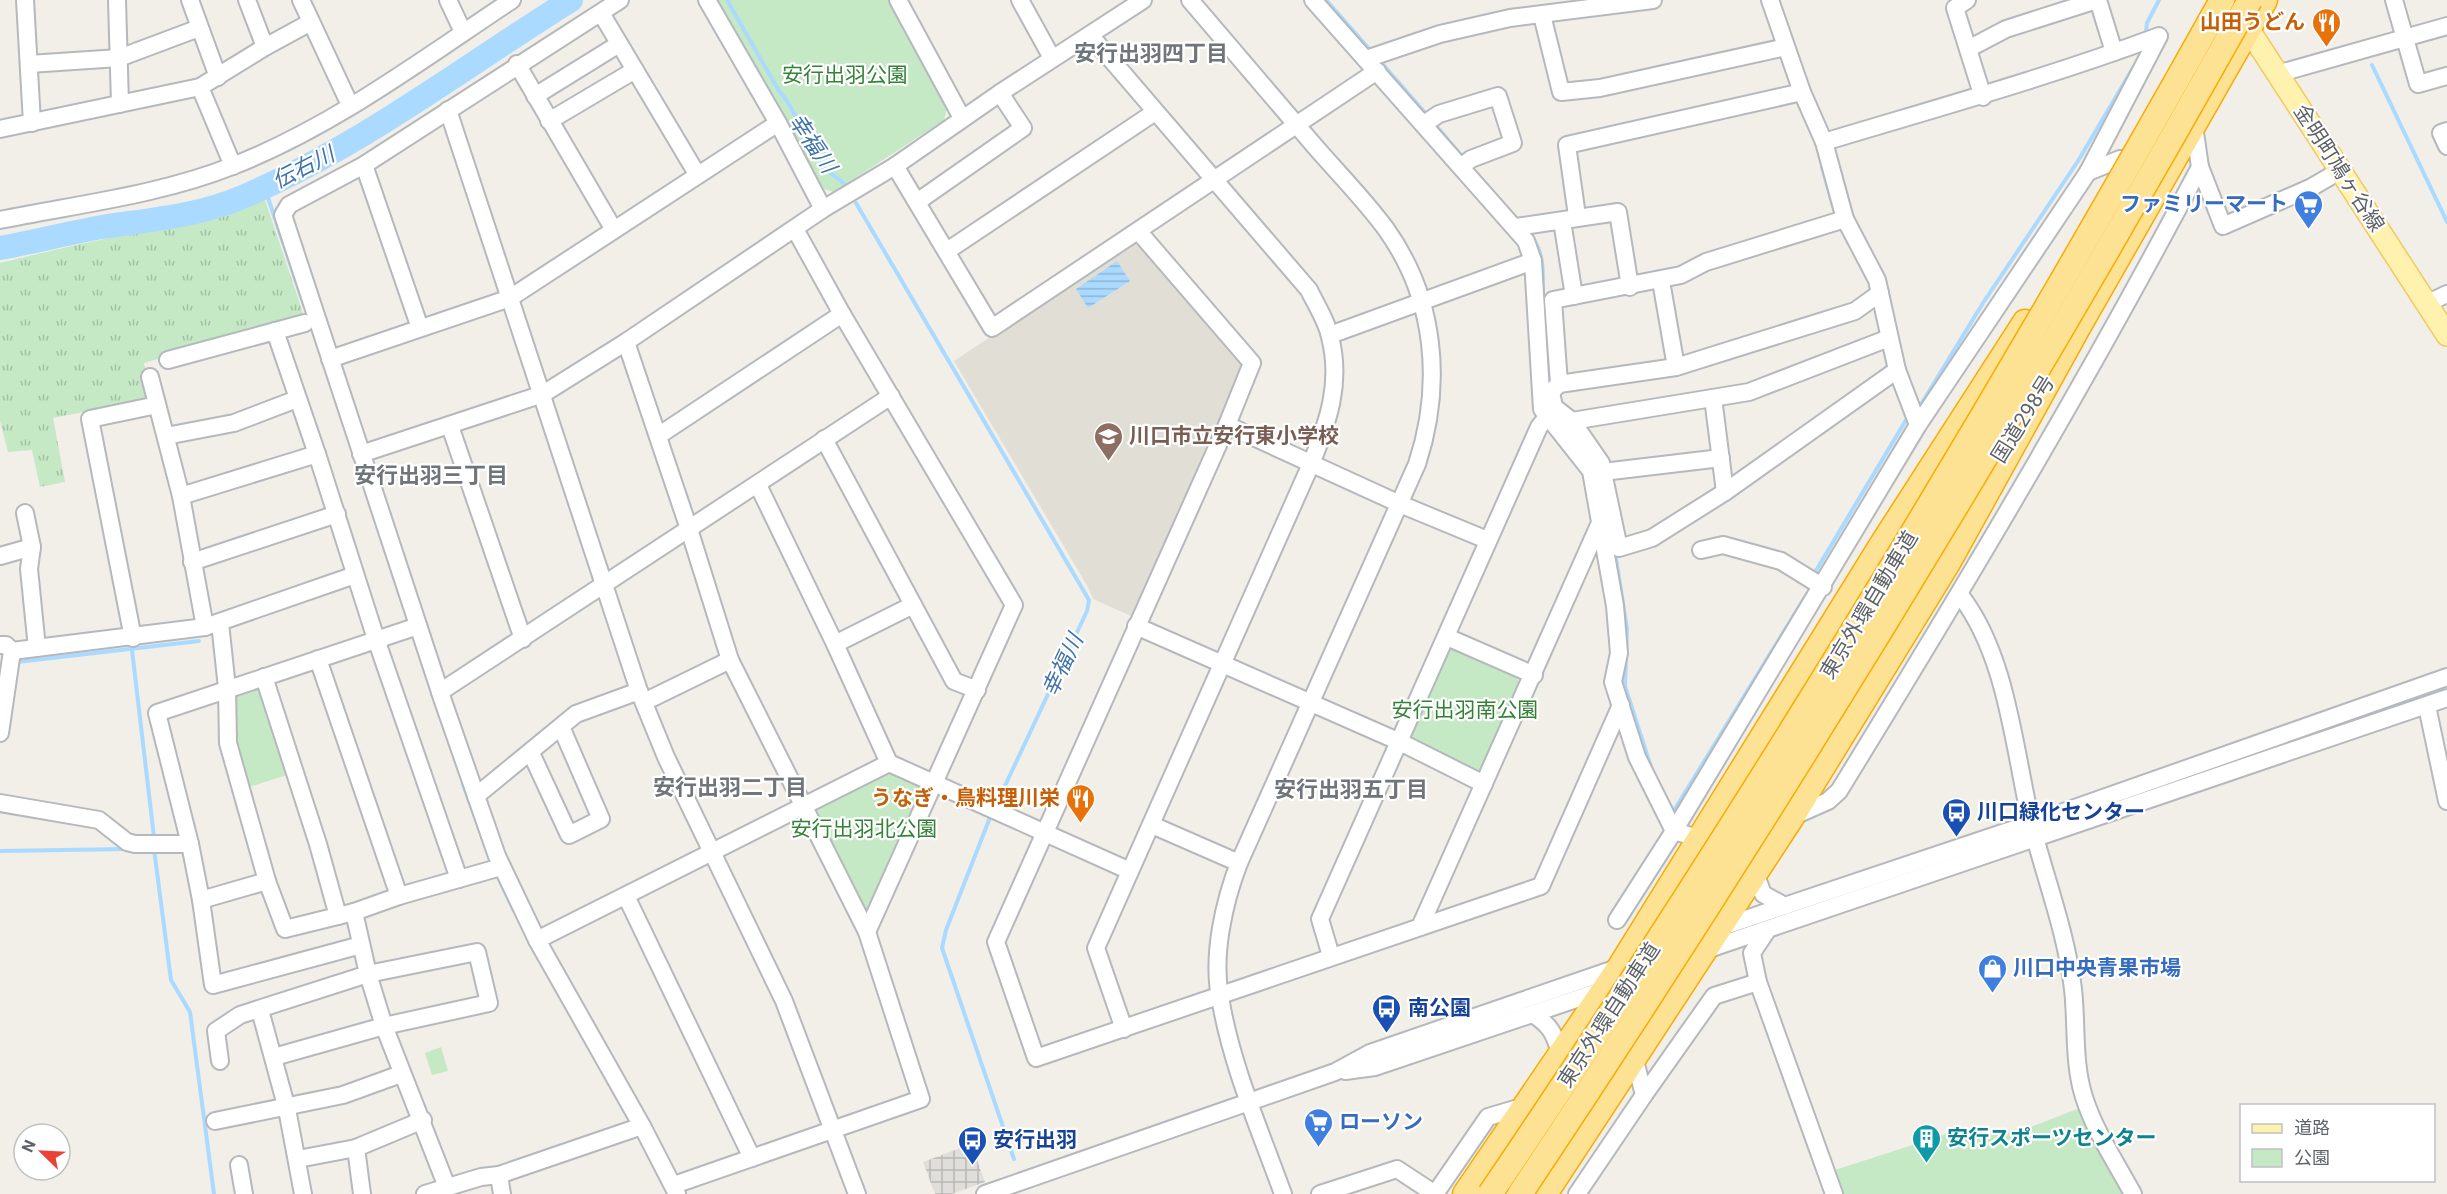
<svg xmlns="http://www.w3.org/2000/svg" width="2447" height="1194" font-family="Roboto,'Noto Sans JP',sans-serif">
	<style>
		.industrial { fill: url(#industrial-grid) }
		.education { fill: #e1ded6 }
		.grass { fill: url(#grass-tufts) }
		.green { fill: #c5e8c5 }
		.water { fill: url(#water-rules) }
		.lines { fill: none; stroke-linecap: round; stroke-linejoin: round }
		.stream { stroke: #aadaff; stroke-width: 4 }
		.river { stroke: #aadaff; stroke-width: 24 }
		.minor-casing { stroke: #b5b8bc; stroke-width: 20 }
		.major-casing { stroke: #f2c960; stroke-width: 24 }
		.highway-casing { stroke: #f9ab00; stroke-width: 27 }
		.minor { stroke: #fff; stroke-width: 16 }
		.major { stroke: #fff2af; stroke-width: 21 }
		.highway { stroke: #fde293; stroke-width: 24 }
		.highway-bridge-casing { stroke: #f9ab00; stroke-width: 27; stroke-linecap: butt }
		.highway-bridge { stroke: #fde293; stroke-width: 24 }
		.labels { text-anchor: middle; stroke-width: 4.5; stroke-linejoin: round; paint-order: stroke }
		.food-label { font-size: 21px; font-weight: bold; fill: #c56008; stroke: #fff; text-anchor: end }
		.park-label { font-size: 21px; fill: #348238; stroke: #fff }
		.street-label { font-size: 21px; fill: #5f6368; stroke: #fff }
		.shop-label { font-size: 21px; font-weight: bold; fill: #366cbe; stroke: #fff; text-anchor: start }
		.education-label { font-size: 21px; font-weight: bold; fill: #785e54; stroke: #fff; text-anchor: start }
		.transit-label { font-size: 21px; font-weight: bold; fill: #164399; stroke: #fff; text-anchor: start }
		.culture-label { font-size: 21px; font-weight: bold; fill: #0d838f; stroke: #fff; text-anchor: start }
		.neighbourhood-label { font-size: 22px; font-weight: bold; fill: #70757a; stroke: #fff }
		.water-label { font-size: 22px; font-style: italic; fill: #4174aa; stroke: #fff }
	</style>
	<defs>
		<pattern id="industrial-grid" width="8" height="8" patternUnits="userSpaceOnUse" patternTransform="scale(1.5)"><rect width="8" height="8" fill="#e0deda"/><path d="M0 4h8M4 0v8" fill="none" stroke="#b9b8b5"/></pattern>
		<pattern id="grass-tufts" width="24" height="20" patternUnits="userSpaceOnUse" patternTransform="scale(1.5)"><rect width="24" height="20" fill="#c5e8c5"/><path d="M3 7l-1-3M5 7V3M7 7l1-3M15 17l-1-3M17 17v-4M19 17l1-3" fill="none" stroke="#a3c0a4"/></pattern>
		<pattern id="water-rules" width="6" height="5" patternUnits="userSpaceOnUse" patternTransform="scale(1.5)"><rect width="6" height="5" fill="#aadaff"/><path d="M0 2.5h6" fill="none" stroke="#8eb4d2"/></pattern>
	</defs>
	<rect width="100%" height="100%" fill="#f1efe8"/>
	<path class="industrial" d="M971,1144L985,1182L952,1194H935L923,1162Z"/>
	<path class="education" d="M1132,243L1141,245L1242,358L1243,371L1131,616L1093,599L1088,587L954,361Z"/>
	<path class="grass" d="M264,197L304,316L144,363L151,399L53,418L65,482L40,487L32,450L8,452L0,421V263C45,252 90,241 136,233C183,224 221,220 264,197Z"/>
	<g class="green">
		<path d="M714,0H889L947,108L944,120L834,192L824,189Z"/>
		<path d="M1454,647L1516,675L1520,685L1484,768L1474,771L1414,744L1410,734L1445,651Z"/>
		<path d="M260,687L287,775L249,787L234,733L233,696Z"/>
		<path d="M883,773L897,774L919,784L923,794L870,910L860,911L814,817L817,807Z"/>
		<path d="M441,1047L448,1071L432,1075L425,1053Z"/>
		<path d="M2080,1108L2127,1194H1843L1835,1170L1959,1130L1962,1136L2031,1127Z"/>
	</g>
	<path class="water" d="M1117,261L1130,281L1088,308L1076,289Z"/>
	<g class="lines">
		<g class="stream">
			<path d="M727,0L779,91C797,110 806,146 824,167C831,175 841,179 848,188"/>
			<path d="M1326,0L1371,51"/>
			<path d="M2146,31L2147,23L2159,0"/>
			<path d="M1378,59L1428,116"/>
			<path d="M2372,65L2447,222"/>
			<path d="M1433,122L1465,160"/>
			<path d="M1822,167L1833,206"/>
			<path d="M264,186L304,305"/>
			<path d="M856,203L1089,600L1087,611L996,805"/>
			<path d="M1533,238C1544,255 1543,271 1543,291"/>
			<path d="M1920,406L1983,303L2078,161L2133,68"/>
			<path d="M1615,552L1627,629L1625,686L1651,767"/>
			<path d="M1814,574L1909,415"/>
			<path d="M132,650L154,837"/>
			<path d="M17,662L199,641"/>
			<path d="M463,784L489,856"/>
			<path d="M1671,809L1673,812L1807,594"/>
			<path d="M991,815L946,930L942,948L1014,1159"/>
			<path d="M154,849L171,980L190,1012L214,1194"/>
			<path d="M0,851L128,849"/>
			<path d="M498,877L514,911"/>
		</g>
		<path class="river" d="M0,248C34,242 68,233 102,227C147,220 198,216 240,198C359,148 462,68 571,0"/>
		<defs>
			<g id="minor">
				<path d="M25,0L32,123"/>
				<path d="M117,0L120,104"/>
				<path d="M190,0L218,77"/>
				<path d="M247,0L265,47"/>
				<path d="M301,0L350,105"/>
				<path d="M448,0L463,32"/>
				<path d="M620,0L364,165L289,205L283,215L443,701L497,856L537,940L642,1126L677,1194"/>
				<path d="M707,0L778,123L823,209"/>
				<path d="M898,0L962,118"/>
				<path d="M1020,0L1052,58"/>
				<path d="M1190,0C1231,48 1271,95 1312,143C1336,171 1364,199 1386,229C1436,299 1443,385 1417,464L1239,863C1224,902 1212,955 1220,997C1231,1065 1260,1130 1283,1194"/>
				<path d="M1313,0L1526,241L1533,261L1542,409L1591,471L1615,606L1619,653L1613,682L1637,757L1674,831L1701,839"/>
				<path d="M1770,0L1802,92L1824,142L1845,219L1877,280L1897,370L1918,425"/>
				<path d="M1967,0L1955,8L1983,97"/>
				<path d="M2098,0L2114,52"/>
				<path d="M2394,0L2418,84L2447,76"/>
				<path d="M601,13L697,174"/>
				<path d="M1542,15L1561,92L1600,88L1786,47"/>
				<path d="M1090,35L1309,290C1316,305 1327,321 1330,337C1342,383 1328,422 1311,464L1096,948L1124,1029"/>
				<path d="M1968,49L2006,29L2097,0"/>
				<path d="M1366,59L1440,34L1510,18L1653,0"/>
				<path d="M29,64L119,58L199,28"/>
				<path d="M517,64L614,230"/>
				<path d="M2277,74L2447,26"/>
				<path d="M200,87L233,166"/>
				<path d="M535,96L619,44"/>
				<path d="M448,110L639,691L666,757L784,1001L857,1194"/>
				<path d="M549,121L635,70"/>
				<path d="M1424,124L1439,114L1498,96L1513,143L1471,159L1461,167"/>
				<path d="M0,129L200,87L265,47L311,22"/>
				<path d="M2447,131L2441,133L2447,146"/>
				<path d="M1824,142C1937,108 2049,77 2159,36L2088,172"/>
				<path d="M364,165L420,328"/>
				<path d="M895,166L992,328L1377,71"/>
				<path d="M2200,167L2223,226L2312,187L2341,170"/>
				<path d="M917,202L1023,128L1000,93"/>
				<path d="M1577,216L1567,145L1802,92"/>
				<path d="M1845,219L1706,262L1681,275L1553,300L1559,384L1551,392L1554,407L1572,421L1601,463L1619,548L1652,538L1725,492L1897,370"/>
				<path d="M0,220C79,204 160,195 235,165C334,126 423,59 512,0"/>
				<path d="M1562,221L1574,296"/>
				<path d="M1516,227L1618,212L1630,287"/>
				<path d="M795,229L842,314L1014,605L867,932"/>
				<path d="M1139,232L1252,363L1227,425L996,942L1036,1058L1541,886L1621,705"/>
				<path d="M947,251L1155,112"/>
				<path d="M1661,281L1676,367"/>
				<path d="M2426,304L2447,294"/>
				<path d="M275,331L317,454"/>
				<path d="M1330,335L1533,261"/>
				<path d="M626,342L689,529L730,660L867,932L921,1099L674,1185"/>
				<path d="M330,359L510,298L778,123"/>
				<path d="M168,360L305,323"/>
				<path d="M150,377L181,496L205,627"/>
				<path d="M1559,384L1676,367L1855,311L1880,293"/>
				<path d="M1713,398L1725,492"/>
				<path d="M1227,425L1400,504L1487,540"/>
				<path d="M450,426L523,639"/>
				<path d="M1566,427L1572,421L1749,392L1889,338"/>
				<path d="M166,436L234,423L297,399"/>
				<path d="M658,436L842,314"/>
				<path d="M824,439L954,681L977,690"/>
				<path d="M361,454L543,394L626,342L823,209L895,166L1000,93L1143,0"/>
				<path d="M1603,472L1721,458"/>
				<path d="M758,485L835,644L889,763"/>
				<path d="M181,496L317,454L376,639L459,879"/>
				<path d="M25,513L32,547L29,569L37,648"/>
				<path d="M1701,550L1723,545L1781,561L1823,587"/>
				<path d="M0,556L32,547"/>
				<path d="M192,562L337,514"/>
				<path d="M1960,595C2007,655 2014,749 2031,822C2045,878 2066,931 2073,989C2077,1025 2073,1063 2084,1097C2095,1132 2116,1162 2133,1194"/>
				<path d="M220,623L227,688L228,743L267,881L285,929L354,912L368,974L384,1026L447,1187"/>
				<path d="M1136,626L1400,742L1484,784"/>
				<path d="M1447,637L1534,675"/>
				<path d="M133,638L90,419L157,405"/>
				<path d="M835,644L913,605"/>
				<path d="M0,645H6L12,651L205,627L355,575"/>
				<path d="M318,659L399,896"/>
				<path d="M264,677L318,844L338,916"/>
				<path d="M440,692L891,396"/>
				<path d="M644,702L730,660"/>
				<path d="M2427,706L2447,801"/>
				<path d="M0,733L12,651"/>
				<path d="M531,753L569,835L601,819L562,729"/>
				<path d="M476,796L576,714L639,691"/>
				<path d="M0,803L99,820L127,842L135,844H190L201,900L267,881"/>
				<path d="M1794,816L1828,801L1839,791C1965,586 2088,380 2200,167L2194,126"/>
				<path d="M1152,825L1239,863"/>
				<path d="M190,844L157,713L418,626"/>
				<path d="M1758,868L1757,878L1763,894L1785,906"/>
				<path d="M626,896L752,1158"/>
				<path d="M201,900L213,985L361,945"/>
				<path d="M354,912L399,896L501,867"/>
				<path d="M1617,920L1674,831L1918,425L2088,172L2120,159"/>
				<path d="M1420,927L1599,525"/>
				<path d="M1716,929L2032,823L2447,677"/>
				<path d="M1766,932L1752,953L1758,982L1834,1194"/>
				<path d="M537,940L889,763L1130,871"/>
				<path d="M1703,951L2447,698"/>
				<path d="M1331,956L1320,919C1394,755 1465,590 1539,427L1547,417"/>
				<path d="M260,1010L287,1109L303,1194"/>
				<path d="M1533,1014C1550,1025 1555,1034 1560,1054"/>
				<path d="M220,1061L216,1031L240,1015L368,974L477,952L489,1003L384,1026L274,1057"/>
				<path d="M1345,1071L1375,1067L1606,989"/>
				<path d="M1644,1095L1714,996L1758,982"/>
				<path d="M215,1121L343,1095L401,1074"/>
				<path d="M298,1159L356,1148"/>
				<path d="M239,1165L244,1194"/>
				<path d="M499,1175L502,1194"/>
				<path d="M362,1194L356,1148L423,1120"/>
				<path d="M425,1194L481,1177L499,1175L642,1126"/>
				<path d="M985,1194L1335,1072L1370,1053L1620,967"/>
				<path d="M1320,1194L1397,1169L1435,1194"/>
				<path d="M1435,1194L1488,1117L1525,1106"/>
				<path d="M1577,1194L1644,1095L1634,1057"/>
			</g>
			<path id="major" d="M2240,16L2447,335"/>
			<g id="highway">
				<path d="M2067,347L2265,0"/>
				<path d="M1465,1194L1619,968L1882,544L2025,322"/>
				<path d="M1545,1194L1792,817L1948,563L2074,335"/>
			</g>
		</defs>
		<use href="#minor" class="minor-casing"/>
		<use href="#major" class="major-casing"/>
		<use href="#highway" class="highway-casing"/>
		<use href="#minor" class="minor"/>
		<use href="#major" class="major"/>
		<use href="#highway" class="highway"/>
		<defs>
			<g id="highway-bridge">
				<path d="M1490,1194C1752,808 1994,408 2222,0"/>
				<path d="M1520,1194C1779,806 2022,407 2250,0"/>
			</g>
		</defs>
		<use href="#highway-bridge" class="highway-bridge-casing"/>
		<use href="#highway-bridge" class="highway-bridge"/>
	</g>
	<defs>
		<symbol id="restaurant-pin" viewBox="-11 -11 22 30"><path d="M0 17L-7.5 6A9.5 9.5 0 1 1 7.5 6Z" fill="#e8710a" stroke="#fff"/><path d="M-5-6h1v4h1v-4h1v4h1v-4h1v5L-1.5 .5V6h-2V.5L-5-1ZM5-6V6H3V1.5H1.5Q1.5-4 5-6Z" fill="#fff"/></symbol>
		<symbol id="supermarket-pin" viewBox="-11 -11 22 30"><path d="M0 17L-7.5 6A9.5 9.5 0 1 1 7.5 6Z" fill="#3f7fe0" stroke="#fff"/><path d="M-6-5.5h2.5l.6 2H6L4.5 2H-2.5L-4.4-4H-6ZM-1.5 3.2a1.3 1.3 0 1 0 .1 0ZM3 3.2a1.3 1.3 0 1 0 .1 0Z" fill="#fff"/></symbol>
		<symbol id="school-pin" viewBox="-11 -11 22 30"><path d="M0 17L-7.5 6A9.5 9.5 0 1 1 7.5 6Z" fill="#8d6e63" stroke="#fff"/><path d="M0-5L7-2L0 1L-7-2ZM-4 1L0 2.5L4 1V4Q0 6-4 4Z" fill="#fff"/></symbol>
		<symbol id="bus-pin" viewBox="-11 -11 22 30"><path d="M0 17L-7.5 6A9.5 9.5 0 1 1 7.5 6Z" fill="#1a4fb4" stroke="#fff"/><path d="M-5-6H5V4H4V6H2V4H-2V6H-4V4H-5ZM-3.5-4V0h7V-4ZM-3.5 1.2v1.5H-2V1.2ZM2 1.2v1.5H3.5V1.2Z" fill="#fff"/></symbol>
		<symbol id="shop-pin" viewBox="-11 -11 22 30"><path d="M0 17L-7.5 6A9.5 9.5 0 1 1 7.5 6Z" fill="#3f7fe0" stroke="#fff"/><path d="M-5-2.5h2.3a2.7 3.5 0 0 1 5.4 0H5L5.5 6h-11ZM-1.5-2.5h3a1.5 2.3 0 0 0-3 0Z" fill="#fff"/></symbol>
		<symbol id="building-pin" viewBox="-11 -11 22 30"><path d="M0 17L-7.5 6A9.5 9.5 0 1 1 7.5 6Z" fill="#0f9aa8" stroke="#fff"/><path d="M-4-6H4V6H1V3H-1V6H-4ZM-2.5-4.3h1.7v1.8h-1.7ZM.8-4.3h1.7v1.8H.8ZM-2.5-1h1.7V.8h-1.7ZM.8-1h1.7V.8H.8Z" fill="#fff"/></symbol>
	</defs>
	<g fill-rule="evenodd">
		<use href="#restaurant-pin" x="2310" y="6" width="33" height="45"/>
		<use href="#supermarket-pin" x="2292" y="188" width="33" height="45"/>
		<use href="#school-pin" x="1092" y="420" width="33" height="45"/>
		<use href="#restaurant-pin" x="1064" y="782" width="33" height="45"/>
		<use href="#bus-pin" x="1940" y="796" width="33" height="45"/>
		<use href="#shop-pin" x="1976" y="952" width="33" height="45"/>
		<use href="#bus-pin" x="1370" y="992" width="33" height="45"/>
		<use href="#supermarket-pin" x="1302" y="1106" width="33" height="45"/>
		<use href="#building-pin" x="1910" y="1122" width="33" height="45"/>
		<use href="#bus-pin" x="956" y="1124" width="33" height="45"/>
	</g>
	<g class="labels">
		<g class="food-label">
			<text x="2305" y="29">山田うどん</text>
			<text x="1060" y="805">うなぎ・鳥料理川栄</text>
		</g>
		<g class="park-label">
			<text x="845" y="82">安行出羽公園</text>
			<text x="1465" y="717">安行出羽南公園</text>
			<text x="864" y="836">安行出羽北公園</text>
		</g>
		<g class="street-label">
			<text transform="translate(2339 168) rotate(57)" y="7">金明町鳩ヶ谷線</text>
			<text transform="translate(2023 419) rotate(-58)" y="7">国道298号</text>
			<text transform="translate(1869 605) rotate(-59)" y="7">東京外環自動車道</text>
			<text transform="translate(1609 1015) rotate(-57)" y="7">東京外環自動車道</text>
		</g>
		<g class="shop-label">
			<text x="2288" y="211" text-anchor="end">ファミリーマート</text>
			<text x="2013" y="975">川口中央青果市場</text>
			<text x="1339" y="1129">ローソン</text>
		</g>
		<g class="education-label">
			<text x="1129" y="443">川口市立安行東小学校</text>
		</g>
		<g class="transit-label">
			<text x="1977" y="819">川口緑化センター</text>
			<text x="1408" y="1015">南公園</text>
			<text x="993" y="1147">安行出羽</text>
		</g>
		<g class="culture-label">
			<text x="1947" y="1145">安行スポーツセンター</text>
		</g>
		<g class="neighbourhood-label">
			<text x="1151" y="61">安行出羽四丁目</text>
			<text x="431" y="483">安行出羽三丁目</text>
			<text x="730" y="795">安行出羽二丁目</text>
			<text x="1351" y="797">安行出羽五丁目</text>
		</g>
		<g class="water-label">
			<text transform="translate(813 143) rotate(56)" y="8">幸福川</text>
			<text transform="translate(303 167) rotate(-27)" y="8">伝右川</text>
			<text transform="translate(1062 665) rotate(-65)" y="8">幸福川</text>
		</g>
	</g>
	<rect x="2240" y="1104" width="195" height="78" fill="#ffffff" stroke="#bfc1c3" stroke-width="1.5"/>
	<rect x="2252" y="1124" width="30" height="9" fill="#fff2af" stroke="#bfc1c3" stroke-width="1.5"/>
	<text x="2294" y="1134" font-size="18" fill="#5f6368">道路</text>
	<rect x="2252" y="1149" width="30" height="18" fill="#c5e8c5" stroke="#bfc1c3" stroke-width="1.5"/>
	<text x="2294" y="1164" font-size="18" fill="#5f6368">公園</text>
	<g transform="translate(42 1152) rotate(294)"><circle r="28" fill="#ffffff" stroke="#bfc1c3" stroke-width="1.5"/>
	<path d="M0-4.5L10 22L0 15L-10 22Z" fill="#ea4335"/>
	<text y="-9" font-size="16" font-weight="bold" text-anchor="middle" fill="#5f6368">N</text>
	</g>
</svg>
